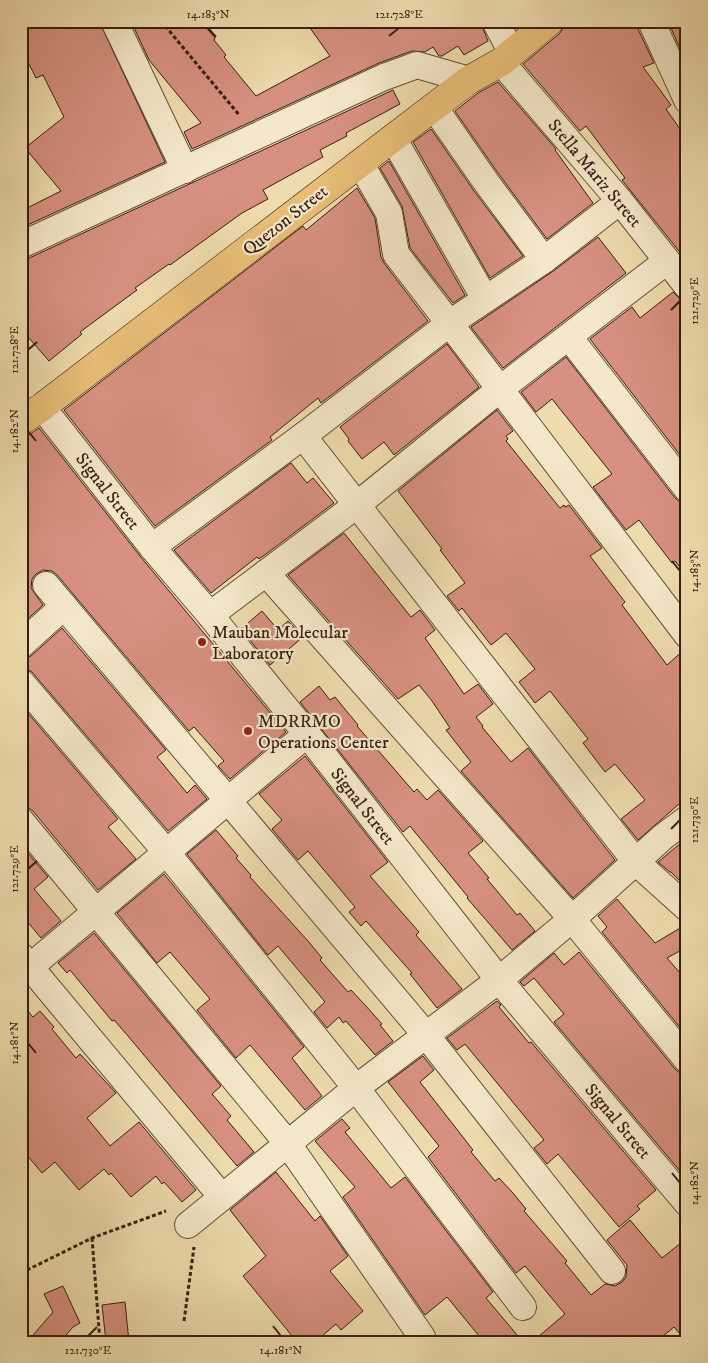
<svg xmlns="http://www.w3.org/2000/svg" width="708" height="1363" font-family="'IM FELL DW Pica',serif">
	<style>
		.building { fill: #d79080; stroke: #361e11 }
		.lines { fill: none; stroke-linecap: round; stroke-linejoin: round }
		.minor-casing { stroke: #644e38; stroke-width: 28 }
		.major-casing { stroke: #361e11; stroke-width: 29 }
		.path { stroke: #361e11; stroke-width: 3; stroke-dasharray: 4 2.5; stroke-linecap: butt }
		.minor { stroke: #f5e8ca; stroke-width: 26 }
		.major { stroke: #e8be77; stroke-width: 28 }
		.ticks { fill: none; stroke: #361e11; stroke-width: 2 }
		.poi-dot { fill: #8f2418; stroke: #f5e8ca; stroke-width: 2 }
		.labels { text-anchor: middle; stroke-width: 4.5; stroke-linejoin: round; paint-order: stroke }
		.street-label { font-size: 18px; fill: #361e11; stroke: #f5e8ca }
		.poi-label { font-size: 18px; fill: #361e11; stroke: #f5e8ca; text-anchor: start }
		.neatline { fill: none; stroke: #361e11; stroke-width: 2 }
		.ticks-label { font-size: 12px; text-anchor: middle; fill: #361e11 }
	</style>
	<rect width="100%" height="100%" fill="#efdcae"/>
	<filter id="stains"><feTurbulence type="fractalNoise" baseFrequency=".004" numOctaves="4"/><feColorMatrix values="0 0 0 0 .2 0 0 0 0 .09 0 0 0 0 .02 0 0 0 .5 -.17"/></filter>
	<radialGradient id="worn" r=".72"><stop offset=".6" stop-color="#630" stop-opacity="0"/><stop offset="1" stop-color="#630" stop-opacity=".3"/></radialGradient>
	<g class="building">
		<path d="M21,21H99L165,162L21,228V211L61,191L25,148L64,117L43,75L36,78L21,48Z"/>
		<path d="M131,21H201L215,38L214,40L226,55L224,57L256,96L330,56L305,21H480L488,41L464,55L458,46L442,56H439L433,47L425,52L412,51L379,63L192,149L184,132L201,123L149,60Z"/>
		<path d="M568,21H636L637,27L654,63L643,67L671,105L666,109L687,139V261L622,180L625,178L586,126L580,131L523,64L560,33L565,24Z"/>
		<path d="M668,21H687V49L681,51Z"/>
		<path d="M498,82L556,149L555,150L593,203L547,239L498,173L455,111L478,93Z"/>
		<path d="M393,90L400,104L346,133L347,136L320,150L323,157L263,190L268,199L242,213L170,265L169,264L135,288L137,290L80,332L82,334L49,361L21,329V260L27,259Z"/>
		<path d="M431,129L474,191L523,256L490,278L413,142Z"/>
		<path d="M389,161L465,295L453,303L410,248L402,206L380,168Z"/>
		<path d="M357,188L375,218L381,257L384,263L428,321L321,403L318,398L270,437L272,440L155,526L64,410L303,226L306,230Z"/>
		<path d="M598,237L626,273L503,368L471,327L552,272Z"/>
		<path d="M673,292L681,300L687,301V464L590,339L632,307L640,318Z"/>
		<path d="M447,344L479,387L394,455L384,442L362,459L348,441L349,439L340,427Z"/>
		<path d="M566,357L675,498L681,503L687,504V576L675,561L672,563L639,520L626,530L593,487L612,474L552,399L536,412L521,392Z"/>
		<path d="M497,410L513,431L506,436L508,439L506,441L560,508L564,505L565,507L569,505L602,548L590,556L625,602L622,605L667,665L685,649L687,650V797L638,840L621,819L645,800L615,764L605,772L583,743L588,739L550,691L535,703L519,682L535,669L506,633L491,645L462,608L459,611L447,596L465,583L440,550L442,549L398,491Z"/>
		<path d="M39,428L140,556L286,732L230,779L218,766L224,761L194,727L189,731L57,575L52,571L43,570L36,574L32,579L31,588L43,605L21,625V437L30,434Z"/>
		<path d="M291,463L307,483L313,478L334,503L266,554L259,559L257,557L211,593L174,550Z"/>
		<path d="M344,533L411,617L420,610L435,630L425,638L464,694L478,684L493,704L476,717L483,726L482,727L511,762L528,748L615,860L573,898L461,771L471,762L446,730L450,728L432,701L419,685L398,699L288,575Z"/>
		<path d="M262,611L278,630L288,621L303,637L270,665L241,629Z"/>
		<path d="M62,628L166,750L157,757L187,793L195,785L207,799L168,831L32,672L26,668L21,667V660L31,656Z"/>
		<path d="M319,686L330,700L335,697L358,725L357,726L414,792L417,789L427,800L438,790L483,841L468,853L489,878L487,879L517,915L520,913L535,931L512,950L467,898L468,897L410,826L403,832L300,702Z"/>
		<path d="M21,705L118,819L108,827L136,859L98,890L33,811L27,807L21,806Z"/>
		<path d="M305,756L388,862L370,876L419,932L416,935L462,989L437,1008L410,974L412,973L366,921L361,926L349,912L355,907L308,851L298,860L272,829L282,820L259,794Z"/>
		<path d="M216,830L238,856L236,858L251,875L250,877L308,941L322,958L320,960L348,992L351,990L366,1006L382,1024L380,1025L393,1041L375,1055L346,1021L343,1023L339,1017L327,1028L314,1012L325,1002L316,991L278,946L268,955L187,854Z"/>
		<path d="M687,838V888L671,872H670L658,862Z"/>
		<path d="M21,845L48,877L34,889L61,921L41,938L21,914Z"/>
		<path d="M164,874L304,1047L292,1058L322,1096L305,1110L250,1045L236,1058L197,1010L210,999L170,952L157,963L117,913Z"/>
		<path d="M617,899L655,943L687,924V947L667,958L687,981V1036L602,932L607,927L598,916Z"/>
		<path d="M94,933L221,1086L212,1094L231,1116L227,1120L254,1152L237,1166L128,1036L114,1020L112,1021L70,970L67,973L58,963Z"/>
		<path d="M579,952L675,1069L681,1074L687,1075V1165L680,1171L554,1022L564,1014L534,978L524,986L520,982L554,953L564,965Z"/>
		<path d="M497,1001L501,1005L499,1007L529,1043L531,1042L656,1190L637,1206L640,1209L619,1227L558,1154L547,1164L534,1148L544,1140L465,1044L457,1050L447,1038Z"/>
		<path d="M21,1003L33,1017L40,1011L54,1027L52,1029L76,1058L80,1054L116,1093L87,1118L110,1146L139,1122L196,1190L182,1202L164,1182L162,1184L156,1176L131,1197L111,1173L109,1175L104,1169L79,1190L55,1162L42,1173L21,1148Z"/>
		<path d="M423,1056L434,1070L420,1082L473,1150L471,1152L495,1181L499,1178L513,1193L526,1209L524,1211L567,1261L565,1263L591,1295L605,1284L615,1286L622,1282L626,1277L627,1265L607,1240L630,1220L662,1258L687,1238V1342L674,1327L656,1342H532L565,1314L525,1266L516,1273L428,1157L439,1146L388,1082Z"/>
		<path d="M342,1119L350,1128L345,1132L391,1188L405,1177L493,1292L486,1298L523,1342H484L447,1297L425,1315L343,1197L355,1187L315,1141Z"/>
		<path d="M276,1172L315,1221L320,1216L348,1256L330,1271L363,1311L341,1330L336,1324L315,1342H297L243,1276L266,1256L230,1210Z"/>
		<path d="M63,1286L80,1323L73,1327L60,1342H27L53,1312L44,1294Z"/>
		<path d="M125,1302L129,1342H106L102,1305Z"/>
	</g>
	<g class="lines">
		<defs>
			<g id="minor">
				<path d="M114,21L185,170"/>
				<path d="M495,21L512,53"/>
				<path d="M651,21L687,100"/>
				<path d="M501,62L620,201L687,286"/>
				<path d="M434,107L486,182L544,260"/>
				<path d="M393,138L485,299"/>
				<path d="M360,163L389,213L396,254L500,389L687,635"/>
				<path d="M21,245L384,77L417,65L469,80"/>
				<path d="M569,337L687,489"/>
				<path d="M42,407L152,547L210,615L307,734L499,980L687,1203"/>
				<path d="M303,436L636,862L687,908"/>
				<path d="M152,547L303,436L450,323L544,260L620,201"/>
				<path d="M266,573L572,919L687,1060"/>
				<path d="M46,585L426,1035L612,1271"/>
				<path d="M210,615L358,504L500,389L667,261"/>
				<path d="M21,645L64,606"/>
				<path d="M21,682L167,853L356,1088L523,1307"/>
				<path d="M21,821L288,1144L422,1337"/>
				<path d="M21,956L222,1197"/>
				<path d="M30,967L307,734"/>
				<path d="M188,1225L356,1088L499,980L572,919L664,836L687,819"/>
			</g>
			<path id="major" d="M21,421L42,407L393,138L469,80L501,62L550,21"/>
		</defs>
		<use href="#minor" class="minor-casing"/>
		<use href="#major" class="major-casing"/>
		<g class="path">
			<path d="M161,21L240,116"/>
			<path d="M92,1238L100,1342"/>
			<path d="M21,1273L92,1238L166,1211"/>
			<path d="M184,1321L194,1247"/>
		</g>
		<use href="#minor" class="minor"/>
		<use href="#major" class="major"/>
	</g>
	<path class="ticks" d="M208,28L216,37M389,36L399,28M671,310L680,301M28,350L37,342M28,431L36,441M672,561L680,571M671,829L680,820M28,869L37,861M28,1043L36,1053M672,1173L680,1183M273,1326L281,1336M88,1336L97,1327"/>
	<g class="poi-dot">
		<circle cx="202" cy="642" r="5"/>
		<circle cx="248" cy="731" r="5"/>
	</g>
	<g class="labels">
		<g class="street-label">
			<text transform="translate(595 173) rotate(50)" y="6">Stella Mariz Street</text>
			<text transform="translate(285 220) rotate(-38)" y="6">Quezon Street</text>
			<text transform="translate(108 491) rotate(52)" y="6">Signal Street</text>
			<text transform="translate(363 806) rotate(52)" y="6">Signal Street</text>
			<text transform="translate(618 1121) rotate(50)" y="6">Signal Street</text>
		</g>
		<g class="poi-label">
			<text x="212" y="638">Mauban Molecular<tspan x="212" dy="21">Laboratory</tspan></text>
			<text x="258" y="727">MDRRMO<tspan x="258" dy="21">Operations Center</tspan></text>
		</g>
	</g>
	<rect width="708" height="1363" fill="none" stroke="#efdcae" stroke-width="55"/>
	<rect x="28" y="28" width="652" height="1308" class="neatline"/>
	<g class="ticks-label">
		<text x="208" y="18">14.183°N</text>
		<text x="399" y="18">121.728°E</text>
		<text transform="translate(694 301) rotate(-90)" y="4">121.729°E</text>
		<text transform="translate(14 350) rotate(-90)" y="4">121.728°E</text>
		<text transform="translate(14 431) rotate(-90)" y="4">14.182°N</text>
		<text transform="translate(694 571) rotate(-90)" y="4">14.183°N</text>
		<text transform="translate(694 820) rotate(-90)" y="4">121.730°E</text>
		<text transform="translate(14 869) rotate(-90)" y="4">121.729°E</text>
		<text transform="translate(14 1043) rotate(-90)" y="4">14.181°N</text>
		<text transform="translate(694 1183) rotate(-90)" y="4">14.182°N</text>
		<text x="88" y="1354">121.730°E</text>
		<text x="281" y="1354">14.181°N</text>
	</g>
	<rect width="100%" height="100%" filter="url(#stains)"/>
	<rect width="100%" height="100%" fill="url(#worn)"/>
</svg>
